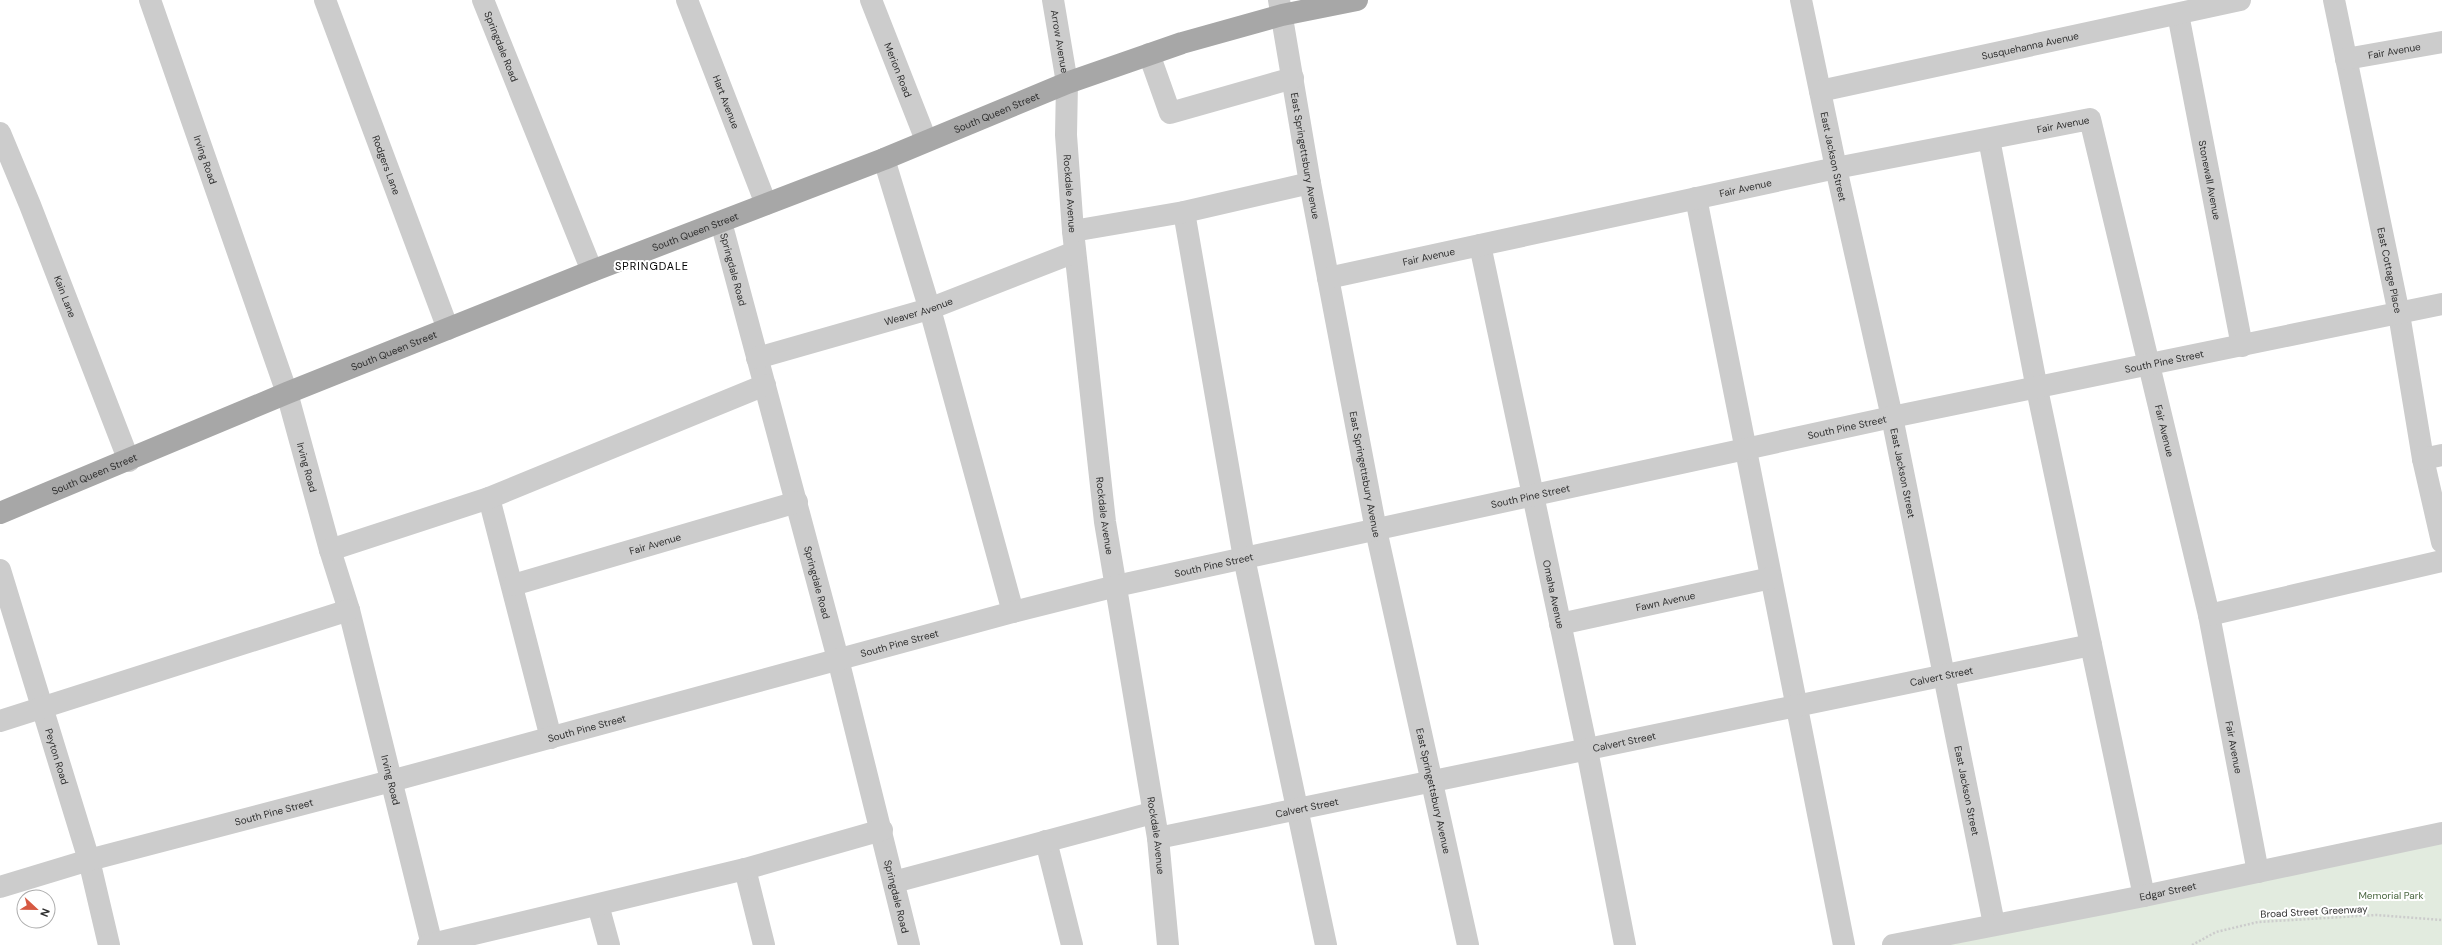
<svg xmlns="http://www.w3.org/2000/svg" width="2442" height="945" font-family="'DM Sans',sans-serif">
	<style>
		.green { fill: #e2ebdf }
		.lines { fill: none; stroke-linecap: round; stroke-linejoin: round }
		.path { stroke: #ccc; stroke-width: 2.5; stroke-dasharray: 2 2; stroke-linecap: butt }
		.minor { stroke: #ccc; stroke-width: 22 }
		.major { stroke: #a7a7a7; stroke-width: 22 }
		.labels { text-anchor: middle; stroke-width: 4; stroke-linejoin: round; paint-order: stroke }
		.street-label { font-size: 10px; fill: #2f2f2f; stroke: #fff }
		.park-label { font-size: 10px; fill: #4a6740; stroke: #fff }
		.neighbourhood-label { font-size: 11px; letter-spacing: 1px; fill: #000; stroke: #fff }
	</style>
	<rect width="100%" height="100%" fill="#fff"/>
	<path class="green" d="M2442,833V945H1893Z"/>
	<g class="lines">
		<path class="path" d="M2192,945L2216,932L2258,922L2376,915L2442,920"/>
		<g class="minor">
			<path id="s1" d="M150,0L287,393L330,550L349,610L432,945"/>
			<path id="s2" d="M325,0L448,329"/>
			<path id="s3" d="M483,0L592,271"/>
			<path id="s4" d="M687,0L766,204"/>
			<path id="s5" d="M871,0L926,140"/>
			<path id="s6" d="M1053,0L1067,83L1066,135L1073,231L1105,522L1158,838L1168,945"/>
			<path id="s7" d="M1279,0L1310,183L1376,530L1468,945"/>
			<path id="s8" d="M1801,0L1836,168L1892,417L1994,924"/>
			<path id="s9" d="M2334,0L2399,314L2423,459L2442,542"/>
			<path id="s10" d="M2178,14L2242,346"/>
			<path d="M1149,54L1170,113L1293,78"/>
			<path id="s11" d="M2346,59L2442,42"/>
			<path id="s12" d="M1820,91L2240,0"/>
			<path id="s13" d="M0,133L30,205L129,461"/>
			<path d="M1989,139L2037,389L2144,896"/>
			<path d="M884,159L933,320L1013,612"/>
			<path d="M1696,198L1844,945"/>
			<path d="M1184,212L1244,558L1326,945"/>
			<path id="s14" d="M721,222L838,659L909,945"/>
			<path d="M1073,231L1184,212L1310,183"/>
			<path id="s15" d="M1480,245L1587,750L1625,945"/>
			<path id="s16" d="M1328,278L1836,168L2090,119L2209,615L2258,872"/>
			<path id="s17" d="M757,358L929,309L1075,252"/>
			<path d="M2423,459L2442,455"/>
			<path d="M489,498L551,738"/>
			<path d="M330,550L489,498L765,385"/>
			<path id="s18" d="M0,570L89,860L109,945"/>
			<path id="s19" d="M513,585L797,502"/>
			<path d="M2209,615L2442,561"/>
			<path id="s20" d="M1560,624L1771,578"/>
			<path d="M0,721L349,610"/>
			<path id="s21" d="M1158,838L2091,645"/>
			<path d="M1046,841L1072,945"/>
			<path d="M745,869L764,945"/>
			<path d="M894,882L1152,813"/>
			<path id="s22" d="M0,887L89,860L391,781L1013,612L1116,586L1892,417L2442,304"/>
			<path d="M598,905L609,945"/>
			<path d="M428,945L745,869L882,830"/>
			<path id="s23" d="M1893,945L2144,896L2442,833"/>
		</g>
		<path class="major" id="s24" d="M0,513L287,393L592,271L884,159L1067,83L1182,43L1282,15L1357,0"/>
	</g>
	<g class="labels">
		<g class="street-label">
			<text dy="4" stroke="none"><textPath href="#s6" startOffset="42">Arrow Avenue</textPath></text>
			<text dy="4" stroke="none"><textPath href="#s3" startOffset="50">Springdale Road</textPath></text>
			<text dy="4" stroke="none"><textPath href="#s12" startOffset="215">Susquehanna Avenue</textPath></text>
			<text dy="4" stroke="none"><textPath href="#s11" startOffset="49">Fair Avenue</textPath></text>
			<text dy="4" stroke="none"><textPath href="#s5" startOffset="75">Merion Road</textPath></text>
			<text dy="4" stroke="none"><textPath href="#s4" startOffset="109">Hart Avenue</textPath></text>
			<text dy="4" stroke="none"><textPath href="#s24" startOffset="1074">South Queen Street</textPath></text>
			<text dy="4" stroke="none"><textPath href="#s16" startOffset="751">Fair Avenue</textPath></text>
			<text dy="4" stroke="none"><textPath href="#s7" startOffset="158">East Springettsbury Avenue</textPath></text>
			<text dy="4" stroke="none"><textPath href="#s8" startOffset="160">East Jackson Street</textPath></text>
			<text dy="4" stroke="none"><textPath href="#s1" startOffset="169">Irving Road</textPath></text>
			<text dy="4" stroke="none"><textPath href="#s2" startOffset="176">Rodgers Lane</textPath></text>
			<text dy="4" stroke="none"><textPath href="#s10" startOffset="169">Stonewall Avenue</textPath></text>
			<text dy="4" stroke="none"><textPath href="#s16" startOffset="427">Fair Avenue</textPath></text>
			<text dy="4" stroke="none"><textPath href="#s6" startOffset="195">Rockdale Avenue</textPath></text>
			<text dy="4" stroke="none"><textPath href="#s24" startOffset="750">South Queen Street</textPath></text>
			<text dy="4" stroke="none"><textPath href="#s16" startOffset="103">Fair Avenue</textPath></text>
			<text dy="4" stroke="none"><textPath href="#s14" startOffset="49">Springdale Road</textPath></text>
			<text dy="4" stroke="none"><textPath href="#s9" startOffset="276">East Cottage Place</textPath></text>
			<text dy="4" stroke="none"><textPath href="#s13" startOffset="176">Kain Lane</textPath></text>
			<text dy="4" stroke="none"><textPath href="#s17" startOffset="168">Weaver Avenue</textPath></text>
			<text dy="4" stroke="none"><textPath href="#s24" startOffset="426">South Queen Street</textPath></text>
			<text dy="4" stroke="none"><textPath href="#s22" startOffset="2228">South Pine Street</textPath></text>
			<text dy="4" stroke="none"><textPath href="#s22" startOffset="1904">South Pine Street</textPath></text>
			<text dy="4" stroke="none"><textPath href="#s16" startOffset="1099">Fair Avenue</textPath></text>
			<text dy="4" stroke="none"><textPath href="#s1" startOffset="493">Irving Road</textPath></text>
			<text dy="4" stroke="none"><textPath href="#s8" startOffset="484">East Jackson Street</textPath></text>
			<text dy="4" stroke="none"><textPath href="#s24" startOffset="102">South Queen Street</textPath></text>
			<text dy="4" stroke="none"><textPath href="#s7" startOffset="482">East Springettsbury Avenue</textPath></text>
			<text dy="4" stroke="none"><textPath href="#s22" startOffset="1580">South Pine Street</textPath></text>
			<text dy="4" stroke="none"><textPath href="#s6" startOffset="519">Rockdale Avenue</textPath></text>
			<text dy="4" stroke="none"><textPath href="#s19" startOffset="148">Fair Avenue</textPath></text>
			<text dy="4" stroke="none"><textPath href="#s22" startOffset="1256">South Pine Street</textPath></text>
			<text dy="4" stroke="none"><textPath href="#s14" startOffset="373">Springdale Road</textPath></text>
			<text dy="4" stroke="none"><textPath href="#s15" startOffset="357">Omaha Avenue</textPath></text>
			<text dy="4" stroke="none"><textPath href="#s20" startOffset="108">Fawn Avenue</textPath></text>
			<text dy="4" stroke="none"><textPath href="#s22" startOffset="932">South Pine Street</textPath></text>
			<text dy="4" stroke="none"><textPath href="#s21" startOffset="800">Calvert Street</textPath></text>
			<text dy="4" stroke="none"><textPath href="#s22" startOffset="608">South Pine Street</textPath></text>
			<text dy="4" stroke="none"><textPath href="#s21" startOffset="476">Calvert Street</textPath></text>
			<text dy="4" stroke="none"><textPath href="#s16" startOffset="1423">Fair Avenue</textPath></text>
			<text dy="4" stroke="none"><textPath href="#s18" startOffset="195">Peyton Road</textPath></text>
			<text dy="4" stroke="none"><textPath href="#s1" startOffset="817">Irving Road</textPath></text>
			<text dy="4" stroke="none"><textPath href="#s7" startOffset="806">East Springettsbury Avenue</textPath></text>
			<text dy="4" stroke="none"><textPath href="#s8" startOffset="808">East Jackson Street</textPath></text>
			<text dy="4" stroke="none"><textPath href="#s21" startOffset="152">Calvert Street</textPath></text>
			<text dy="4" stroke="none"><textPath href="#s22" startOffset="284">South Pine Street</textPath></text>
			<text dy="4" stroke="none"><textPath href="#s6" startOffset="843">Rockdale Avenue</textPath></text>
			<text dy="4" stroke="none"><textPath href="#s23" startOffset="280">Edgar Street</textPath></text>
			<text dy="4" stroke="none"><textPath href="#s14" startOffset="697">Springdale Road</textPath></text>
			<text transform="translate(2314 911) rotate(-3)" y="4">Broad Street Greenway</text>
		</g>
		<g class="park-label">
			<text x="2391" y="899">Memorial Park</text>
		</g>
		<g class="neighbourhood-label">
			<text x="652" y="270">SPRINGDALE</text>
		</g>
	</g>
	<g transform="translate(36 909) rotate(112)"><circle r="19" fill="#ffffff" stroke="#acacac"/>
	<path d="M0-3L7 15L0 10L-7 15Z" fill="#d65942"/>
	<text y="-6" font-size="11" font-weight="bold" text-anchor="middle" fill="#2f2f2f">N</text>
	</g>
</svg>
